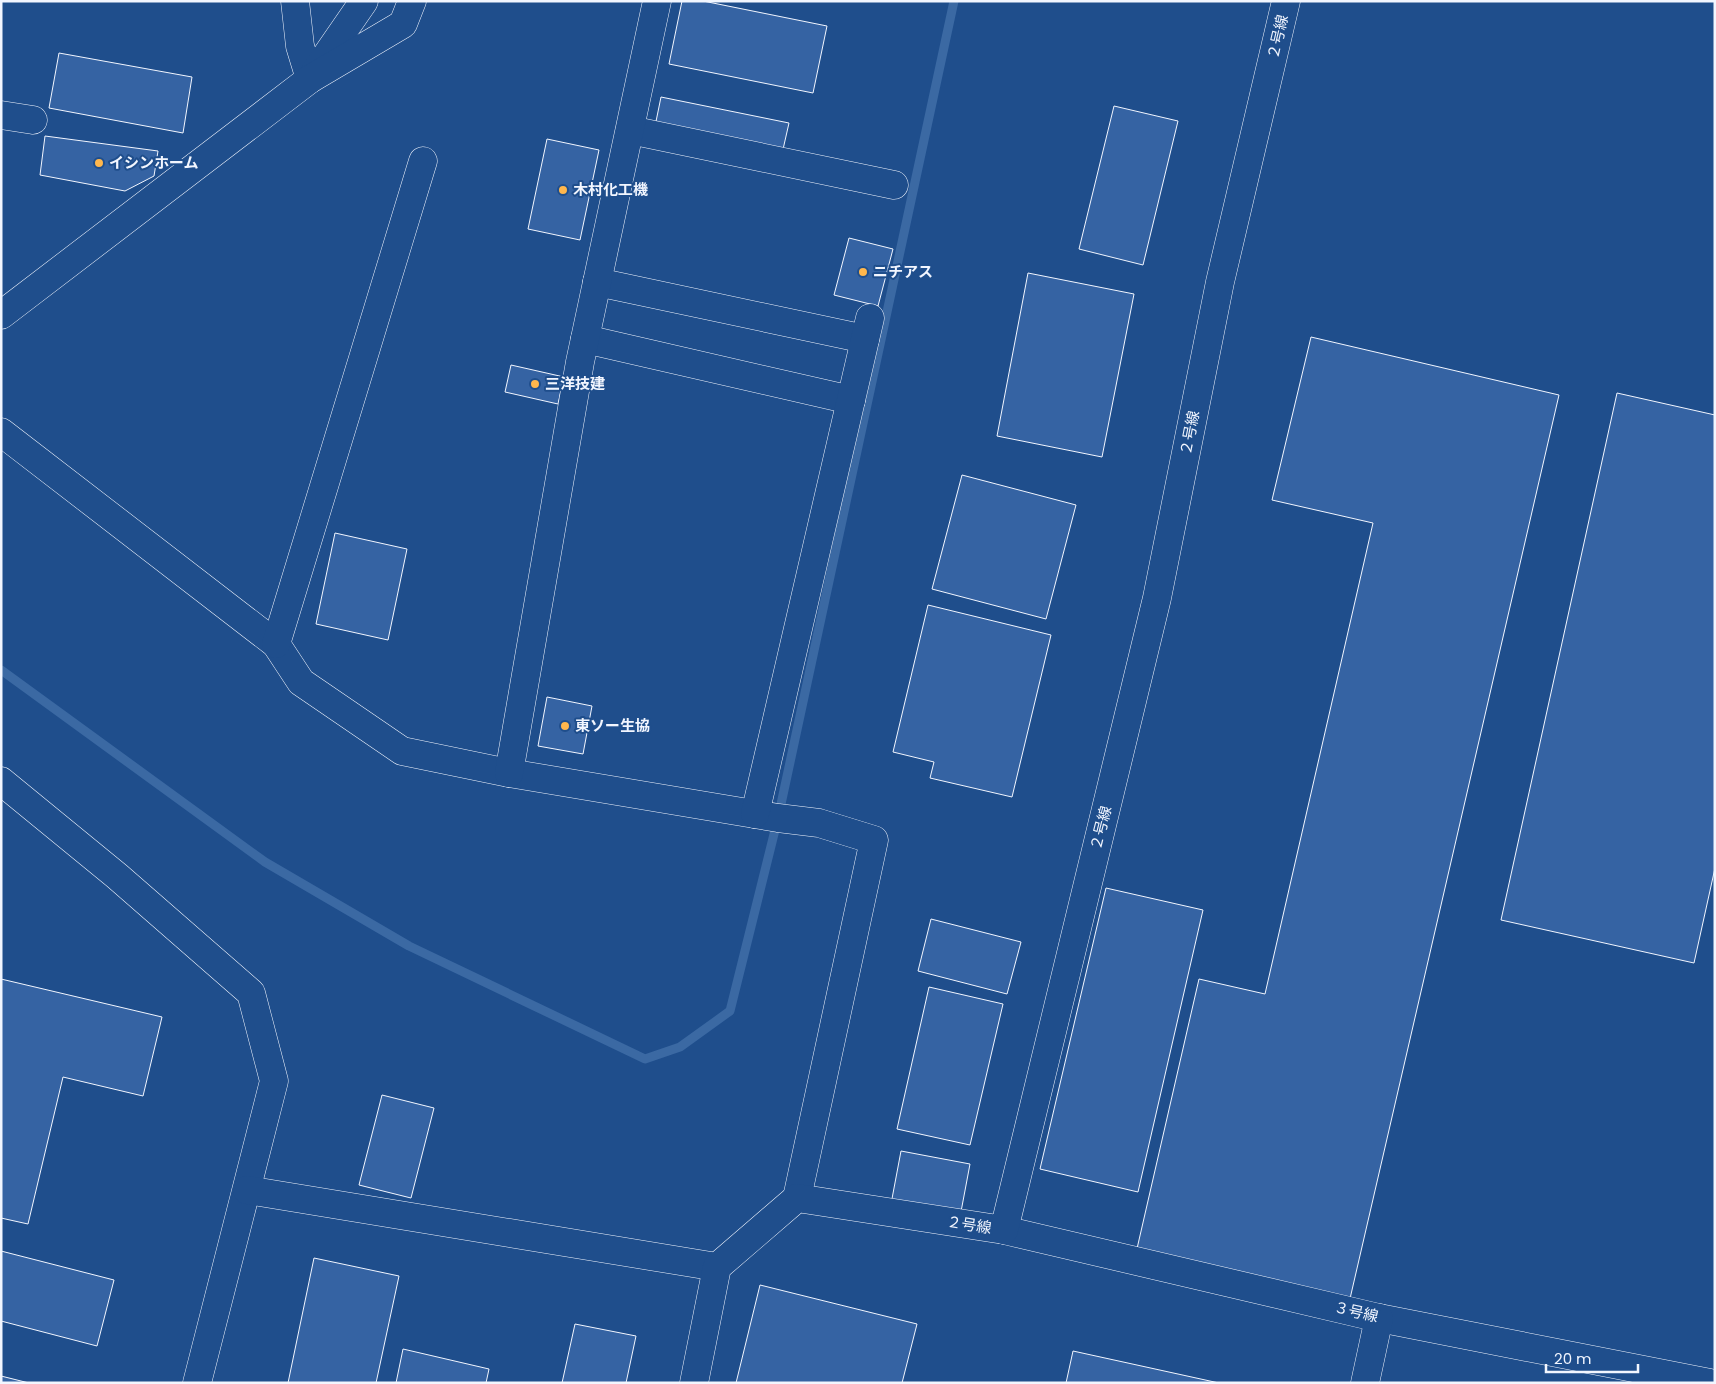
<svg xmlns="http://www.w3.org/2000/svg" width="1716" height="1384" font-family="Poppins,'Noto Sans JP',sans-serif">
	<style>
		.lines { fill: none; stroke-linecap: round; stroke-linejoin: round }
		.stream { stroke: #3b69a3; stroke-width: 9 }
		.building { fill: #3563a3; stroke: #f2f6ff }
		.minor-casing { stroke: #f2f6ff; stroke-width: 29 }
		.minor { stroke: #1f4e8c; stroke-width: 28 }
		.poi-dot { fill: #ffb74d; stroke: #1f4e8c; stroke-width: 2 }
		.labels { text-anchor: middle; stroke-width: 4; stroke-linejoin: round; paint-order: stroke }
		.street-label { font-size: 15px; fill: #f2f6ff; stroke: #1f4e8c }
		.poi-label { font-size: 15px; font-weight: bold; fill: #f2f6ff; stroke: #1f4e8c; text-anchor: start }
	</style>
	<rect width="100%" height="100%" fill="#1f4e8c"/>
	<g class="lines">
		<path class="stream" d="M1,670L265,862L409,946L645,1059L680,1047L730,1011L778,818L954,1"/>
	</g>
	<g class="building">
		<path d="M682,1H703L827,26L813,93L669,64Z"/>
		<path d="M59,53L192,77L183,133L49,108Z"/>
		<path d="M661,97L789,123L779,167L652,141Z"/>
		<path d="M1114,106L1178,121L1143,265L1079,249Z"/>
		<path d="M45,136L158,151L154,176L125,191L40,175Z"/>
		<path d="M547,139L599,150L580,240L528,229Z"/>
		<path d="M849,238L893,249L878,306L834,295Z"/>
		<path d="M1028,273L1134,294L1102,457L997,436Z"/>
		<path d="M1311,337L1559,395L1349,1303L1136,1253L1199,979L1265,994L1373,523L1272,500Z"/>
		<path d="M511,365L564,377L558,404L505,392Z"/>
		<path d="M1617,393L1715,415V868L1694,963L1501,920Z"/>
		<path d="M962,475L1076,505L1046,619L932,589Z"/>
		<path d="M335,533L407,549L388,640L316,624Z"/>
		<path d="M928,605L1051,635L1012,797L930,778L934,762L893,752Z"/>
		<path d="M547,697L592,706L583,754L538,746Z"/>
		<path d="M1106,888L1203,910L1138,1192L1040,1169Z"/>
		<path d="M931,919L1021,942L1007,994L918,971Z"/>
		<path d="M1,979L162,1017L143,1096L63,1077L28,1224L1,1218Z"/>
		<path d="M929,987L1003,1004L970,1145L897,1129Z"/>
		<path d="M382,1095L434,1108L411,1198L359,1185Z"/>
		<path d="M901,1151L970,1164L960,1217L891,1204Z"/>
		<path d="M1,1251L114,1280L97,1346L1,1321Z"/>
		<path d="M314,1258L399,1276L376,1383H288Z"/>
		<path d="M760,1285L917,1324L902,1383H736Z"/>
		<path d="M575,1324L636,1336L626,1383H562Z"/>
		<path d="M403,1349L489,1369L486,1383H396Z"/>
		<path d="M1073,1351L1219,1383H1066Z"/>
		<path d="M1,1376L29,1383H1Z"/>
	</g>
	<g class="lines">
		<defs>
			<g id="minor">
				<path d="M295,1L300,46L310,79"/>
				<path d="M315,72L364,1"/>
				<path d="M1,115L33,120"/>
				<path d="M630,130L894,185"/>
				<path d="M597,282L865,339"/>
				<path d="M1,315L310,79L403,24L412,1"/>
				<path d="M585,339L851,400"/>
				<path d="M1,432L276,644L301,682L402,751L509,773L778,818L819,823L874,840L797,1198"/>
				<path d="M276,644L423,161"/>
				<path d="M509,773L580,362L657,1"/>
				<path d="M1,781L117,876L251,993L274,1081L197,1383"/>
				<path d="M755,814L870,318"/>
				<path d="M247,1190L717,1267"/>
				<path d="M1004,1230L1379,1318L1710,1383"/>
				<path d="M694,1383L717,1267L797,1198L1004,1230L1157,598L1220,282L1286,1"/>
				<path d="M1365,1383L1379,1318"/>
			</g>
		</defs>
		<use href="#minor" class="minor-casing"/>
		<use href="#minor" class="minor"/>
	</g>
	<g class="poi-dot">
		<circle cx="99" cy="163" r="5"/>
		<circle cx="563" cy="190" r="5"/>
		<circle cx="863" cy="272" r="5"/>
		<circle cx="535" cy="384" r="5"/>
		<circle cx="565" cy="726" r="5"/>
	</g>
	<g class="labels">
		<g class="street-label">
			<text transform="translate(1278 37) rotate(-77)" y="5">２号線</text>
			<text transform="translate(1190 433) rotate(-79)" y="5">２号線</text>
			<text transform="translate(1101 828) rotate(-76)" y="5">２号線</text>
			<text transform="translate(969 1225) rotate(9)" y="5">２号線</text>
			<text transform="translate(1356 1312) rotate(13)" y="5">３号線</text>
		</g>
		<g class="poi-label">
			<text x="109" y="168">イシンホーム</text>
			<text x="573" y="195">木村化工機</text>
			<text x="873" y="277">ニチアス</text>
			<text x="545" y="389">三洋技建</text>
			<text x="575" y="731">東ソー生協</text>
		</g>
	</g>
	<rect width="1716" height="1384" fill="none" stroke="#f2f6ff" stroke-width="5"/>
	<path d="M1546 1364v8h92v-8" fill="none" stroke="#f2f6ff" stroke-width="2.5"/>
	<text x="1554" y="1364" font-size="15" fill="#f2f6ff" stroke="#1f4e8c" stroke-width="4" paint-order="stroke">20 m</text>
</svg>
